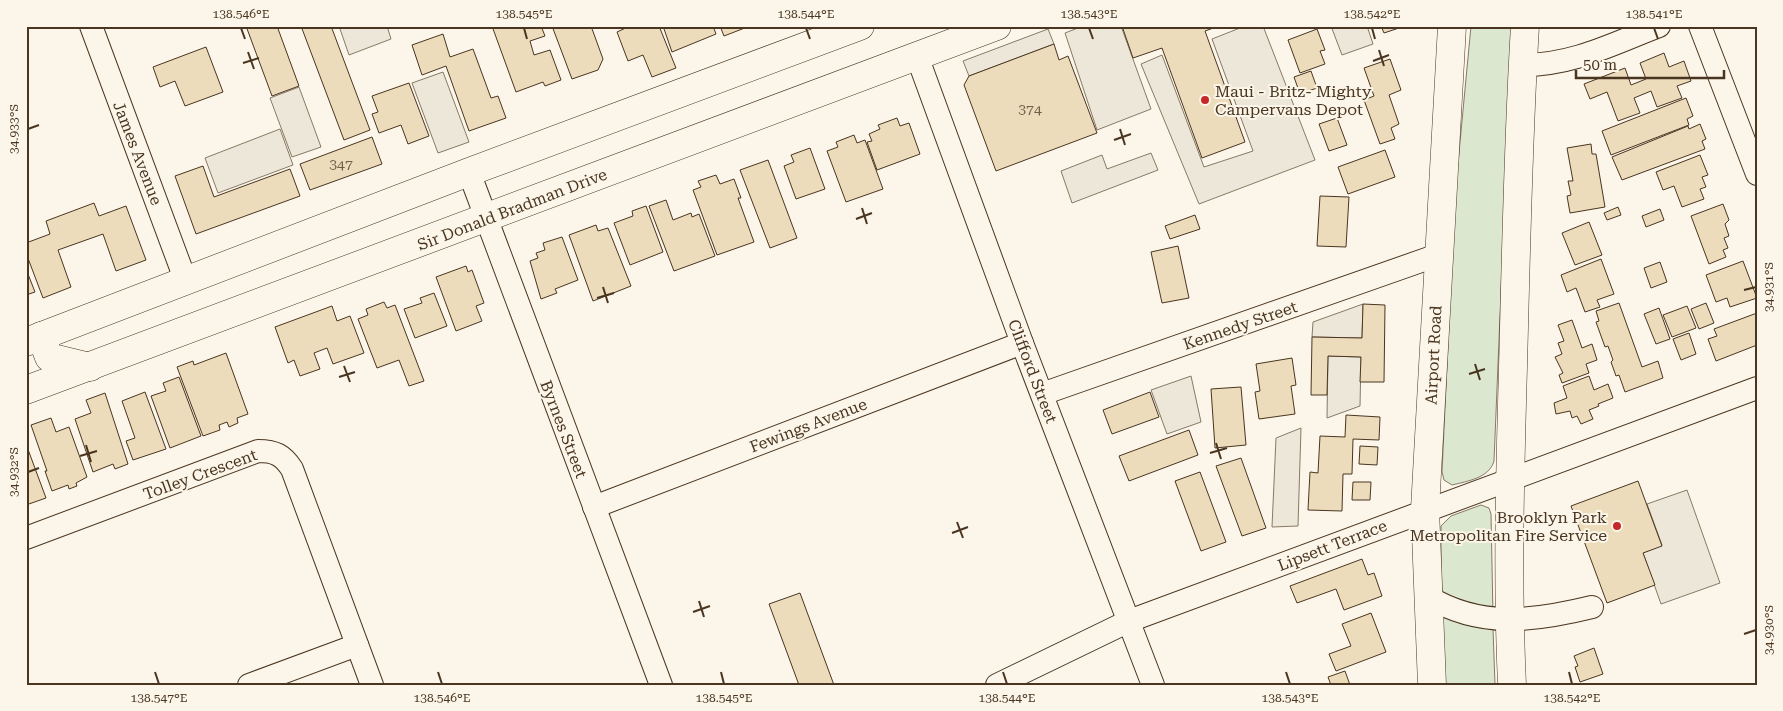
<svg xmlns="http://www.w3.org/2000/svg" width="1783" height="711" font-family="'Roboto Serif',serif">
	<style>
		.green { fill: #dce7d0; stroke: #887966 }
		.parking { fill: #ede7d9; stroke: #887966 }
		.building { fill: #ecdcbc; stroke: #4a3520 }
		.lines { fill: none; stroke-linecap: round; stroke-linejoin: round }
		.minor-casing { stroke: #4a3520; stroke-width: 24 }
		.major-casing { stroke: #4a3520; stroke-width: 29 }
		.minor { stroke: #fbf6e9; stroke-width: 22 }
		.major { stroke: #fbf6e9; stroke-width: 28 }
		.ticks { fill: none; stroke: #4a3520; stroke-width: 2 }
		.poi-dot { fill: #c62828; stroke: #fbf6e9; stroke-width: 2 }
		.labels { text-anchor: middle; stroke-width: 4; stroke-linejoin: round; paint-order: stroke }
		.number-label { font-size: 14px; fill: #725f47 }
		.poi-label { font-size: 16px; fill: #4a3520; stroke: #fbf6e9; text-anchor: start }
		.street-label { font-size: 16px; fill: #4a3520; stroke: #fbf6e9 }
		.neatline { fill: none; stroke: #4a3520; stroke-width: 2 }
		.ticks-label { font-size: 12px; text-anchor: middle; fill: #4a3520 }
	</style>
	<rect width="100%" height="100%" fill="#fbf6e9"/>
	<g class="green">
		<path d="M1471,26H1512L1494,461C1489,478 1468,481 1452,485L1444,480L1442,472L1455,195Z"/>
		<path d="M1481,505L1489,508L1491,514L1493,616L1443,593L1441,584V526L1451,516Z"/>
		<path d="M1442,617L1493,629L1495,685H1445Z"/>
	</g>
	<g class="parking">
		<path d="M339,26H387L391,39L349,55Z"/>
		<path d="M1083,26H1121L1151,109L1097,130L1065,33Z"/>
		<path d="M1245,26H1263L1315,160L1199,204L1141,64L1162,55L1204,167L1253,151L1212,39Z"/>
		<path d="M1331,26H1367L1373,44L1342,55Z"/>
		<path d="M1048,29L1054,44L969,76L963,61Z"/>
		<path d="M443,72L469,142L438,153L412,83Z"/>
		<path d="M299,87L321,147L292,157L270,98Z"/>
		<path d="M280,129L293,165L218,193L205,158Z"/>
		<path d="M1151,153L1158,170L1072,203L1061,171L1102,155L1107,169Z"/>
		<path d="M1363,304L1362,338L1312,337L1313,322Z"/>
		<path d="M1328,356L1361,357L1360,406L1327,418Z"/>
		<path d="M1191,376L1201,422L1167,434L1151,390Z"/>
		<path d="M1301,428L1298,526L1272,527L1276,438Z"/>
		<path d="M1687,490L1720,583L1661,604L1643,553L1662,545L1647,504Z"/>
	</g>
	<g class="building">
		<path d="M246,26H277L299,86L272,96Z"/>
		<path d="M301,26H331L370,130L344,140Z"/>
		<path d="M492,26H541L545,36L530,41L534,55L550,50L561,80L545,86L543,82L516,92Z"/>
		<path d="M552,26H579L580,28L591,26L603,59L598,70L572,79Z"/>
		<path d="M630,26H659L676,68L652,77L643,55L628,61L617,32Z"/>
		<path d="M663,26H713L716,34L672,52Z"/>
		<path d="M720,26H750L724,36Z"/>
		<path d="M1122,26H1219L1205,31L1245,142L1202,158L1162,48L1133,58Z"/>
		<path d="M1381,26H1401L1402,27L1384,33Z"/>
		<path d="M1317,29L1325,50L1320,51L1325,64L1300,73L1288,40Z"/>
		<path d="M443,34L450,57L473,49L491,98L498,96L506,118L469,131L446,66L422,75L412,45Z"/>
		<path d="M1054,44L1059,60L1068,56L1097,133L996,171L964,85L969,76Z"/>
		<path d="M206,47L223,92L185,106L175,81L160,87L153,67Z"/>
		<path d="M1664,53L1669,67L1684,61L1691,81L1677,86L1682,98L1657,107L1651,91L1634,98L1640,113L1618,121L1607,92L1590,99L1584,84L1625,68L1631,85L1646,79L1640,63Z"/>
		<path d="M1390,59L1401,90L1389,95L1399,124L1391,128L1395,139L1380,144L1364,100L1374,96L1364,68Z"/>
		<path d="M1311,71L1317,88L1300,94L1294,77Z"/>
		<path d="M409,83L429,136L408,144L401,125L379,133L372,114L378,112L372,96Z"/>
		<path d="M1686,98L1693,116L1687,119L1689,125L1611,155L1602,131Z"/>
		<path d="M897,118L900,126L909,123L920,154L877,170L867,142L872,141L869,134L880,129L878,125Z"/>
		<path d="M1337,118L1347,145L1329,151L1319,124Z"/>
		<path d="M1700,124L1706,139L1702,141L1705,149L1622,180L1612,157L1688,126L1689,129Z"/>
		<path d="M854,135L857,143L865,140L883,189L846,202L827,151L838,147L836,142Z"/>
		<path d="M372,137L382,164L310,190L300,164Z"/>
		<path d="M1591,144L1592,154H1596L1605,207L1570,213L1567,196L1571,195L1568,181H1573L1567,148Z"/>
		<path d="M810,148L825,189L796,199L784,166L794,162L791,155Z"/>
		<path d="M1385,150L1395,177L1348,194L1338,167Z"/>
		<path d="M1700,155L1708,175L1702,177L1706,187L1700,189L1704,199L1682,207L1674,186L1663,190L1656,172Z"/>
		<path d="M768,160L797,238L770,248L740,170Z"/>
		<path d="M203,166L214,197L290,169L300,196L196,234L175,176Z"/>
		<path d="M716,175L720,184L734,179L741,198H738L754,242L717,255L693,190L701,187L698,181Z"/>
		<path d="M1320,196L1349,197L1346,247L1317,246Z"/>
		<path d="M666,200L673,220L691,213L692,217L699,214L715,256L674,271L649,206Z"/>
		<path d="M94,203L99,216L126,206L146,260L116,271L103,234L58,250L71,287L43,298L26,253V243L50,234L46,221Z"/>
		<path d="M1723,204L1729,220L1725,224L1729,236L1724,238L1728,248L1723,250L1726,257L1709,264L1691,216Z"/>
		<path d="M646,206L663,252L630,265L614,223L633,216L632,211Z"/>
		<path d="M1618,207L1621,215L1607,220L1604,213Z"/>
		<path d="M1660,209L1664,220L1646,227L1642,216Z"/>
		<path d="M1195,215L1200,229L1170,239L1165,226Z"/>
		<path d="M1589,222L1602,255L1575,265L1562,233Z"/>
		<path d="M596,225L598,231L608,228L631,286L593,301L569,235Z"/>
		<path d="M562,237L578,280L555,289L557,293L541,299L530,261L538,258L536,253L545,250L543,243Z"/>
		<path d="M1178,246L1189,298L1162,303L1151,252Z"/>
		<path d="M1601,259L1614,294L1597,300L1600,307L1585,312L1576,288L1567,292L1561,275Z"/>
		<path d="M1743,261L1757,298L1730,307L1727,298L1716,302L1706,275Z"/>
		<path d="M1660,262L1667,282L1651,288L1644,268Z"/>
		<path d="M466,266L468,272L472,270L484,303L476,306L482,321L456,331L436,277Z"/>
		<path d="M26,269L35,292L26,295Z"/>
		<path d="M434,293L447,326L415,338L404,309L422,303L420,298Z"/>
		<path d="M384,302L387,308L395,305L424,381L409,386L399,360L377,368L358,319L368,315L366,309Z"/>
		<path d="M1619,303L1642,367L1658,361L1663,378L1625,392L1619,375L1616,376L1611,362L1613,360L1608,346L1605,347L1596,322L1599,321L1596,311Z"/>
		<path d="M1706,303L1714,323L1699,329L1691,309Z"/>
		<path d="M1363,304L1385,305L1384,382H1360L1361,357L1328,356L1327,395H1311L1312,337L1362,338Z"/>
		<path d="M332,306L337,321L350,316L364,353L333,364L327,348L314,353L320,369L300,376L294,360L288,363L275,327Z"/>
		<path d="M1687,306L1696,328L1672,337L1663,315Z"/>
		<path d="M1659,308L1670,339L1656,344L1644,314Z"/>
		<path d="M1757,313V345L1716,361L1708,339L1717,336L1714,329Z"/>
		<path d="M1572,320L1582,348L1592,344L1597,360L1586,364L1589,373L1562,383L1559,375L1563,373L1555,357L1562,354L1558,343L1564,341L1558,325Z"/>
		<path d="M1689,333L1696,354L1681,360L1673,339Z"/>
		<path d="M226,353L248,414L237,418L238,423L229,427L227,422L219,425L220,430L203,436L177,367L193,361L194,365Z"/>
		<path d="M1292,358L1296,385L1291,386L1295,414L1259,419L1255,392L1260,391L1256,364Z"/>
		<path d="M1589,376L1594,390L1608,384L1613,398L1598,404L1599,406L1589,410L1593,419L1581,424L1577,416L1572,418L1570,411L1556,414L1554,403L1567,398L1563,386Z"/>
		<path d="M179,377L201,436L170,448L151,396L166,391L163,383Z"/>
		<path d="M1241,387L1246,445L1215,448L1211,389Z"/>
		<path d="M145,392L166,449L133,460L126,441L135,438L122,401Z"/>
		<path d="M1150,392L1159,417L1112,434L1103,410Z"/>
		<path d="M105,393L128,464L115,469L113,464L93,472L75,419L91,413L86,400Z"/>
		<path d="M1346,415L1380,417L1379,440L1353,439L1352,474H1343L1342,511L1308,510L1310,472L1318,473L1320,436L1345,437Z"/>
		<path d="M51,418L56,432L69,427L87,477L76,483L77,486L69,489L68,485L52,491L45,471H47L31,425Z"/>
		<path d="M1189,430L1198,455L1129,481L1119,456Z"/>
		<path d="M26,444L46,498L26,505Z"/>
		<path d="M1360,446L1378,447L1377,465L1359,464Z"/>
		<path d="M1241,458L1266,528L1242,536L1216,466Z"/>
		<path d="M1200,472L1226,542L1201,551L1175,481Z"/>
		<path d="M1638,481L1662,546L1643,553L1655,585L1607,603L1571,506Z"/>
		<path d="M1353,482H1371L1370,500H1352Z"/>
		<path d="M1362,559L1368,575L1374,573L1382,596L1344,610L1336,589L1297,603L1290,586Z"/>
		<path d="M800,593L834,685H799L769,604Z"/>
		<path d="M1371,613L1386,652L1336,671L1329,654L1351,646L1342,624Z"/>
		<path d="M1594,648L1603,674L1580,682L1575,667L1578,666L1574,656Z"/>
		<path d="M1345,671L1350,685H1331L1328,677Z"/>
	</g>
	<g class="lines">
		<defs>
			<g id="minor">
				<path d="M91,26L185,279"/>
				<path d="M1700,26L1757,174"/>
				<path d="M917,56L1022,343L1153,685"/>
				<path d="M1523,65C1573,65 1612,44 1659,26"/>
				<path d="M469,172L661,685"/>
				<path d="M1042,394L1438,255"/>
				<path d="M594,507L1022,343"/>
				<path d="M26,538L258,451C275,451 283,455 292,469L372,685"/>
				<path d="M1427,596C1480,629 1535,621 1592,607"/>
				<path d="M249,685L357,645"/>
				<path d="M997,685L1129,621L1757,388"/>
			</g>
			<g id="major">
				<path d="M41,336L49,357L90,367"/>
				<path d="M26,342L469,172L860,26"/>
				<path d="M26,390L997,26"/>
				<path d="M1432,685L1425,509L1452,26"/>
				<path d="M1512,685C1507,579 1510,473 1513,367C1516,253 1518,140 1525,26"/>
			</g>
		</defs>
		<use href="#minor" class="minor-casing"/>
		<use href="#major" class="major-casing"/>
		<use href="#minor" class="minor"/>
		<use href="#major" class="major"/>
	</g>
	<path class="ticks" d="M241,28L245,39M524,28L527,39M806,28L810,39M1089,28L1093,39M1372,28L1375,39M1654,28L1658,39M1379,50L1384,66M248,52L254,69M1373,61L1389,55M243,63L259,58M28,129L39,125M1120,129L1125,145M1114,140L1131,134M862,208L867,224M856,219L872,213M603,287L608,303M1744,290L1756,287M597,298L614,293M1475,364L1480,380M344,366L350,382M1469,374L1485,369M339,377L355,372M1216,443L1221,459M86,445L91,462M1210,453L1227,448M80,456L97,451M28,472L39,468M957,522L963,538M952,533L968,527M699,601L704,617M693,612L710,606M1744,634L1756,630M155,672L159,684M438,672L442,684M721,672L724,684M1003,672L1007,684M1286,672L1290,684M1569,672L1572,684"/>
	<g class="poi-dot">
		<circle cx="1205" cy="100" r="5"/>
		<circle cx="1617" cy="526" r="5"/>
	</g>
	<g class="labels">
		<g class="number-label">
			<text x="1030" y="114">374</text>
			<text x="341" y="169">347</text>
		</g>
		<g class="poi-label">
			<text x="1215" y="97">Maui - Britz- Mighty<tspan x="1215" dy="18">Campervans Depot</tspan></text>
			<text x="1607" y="523" text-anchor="end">Brooklyn Park<tspan x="1607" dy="18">Metropolitan Fire Service</tspan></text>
		</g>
		<g class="street-label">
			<text transform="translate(138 153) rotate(69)" y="6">James Avenue</text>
			<text transform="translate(512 209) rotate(-21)" y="6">Sir Donald Bradman Drive</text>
			<text transform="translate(1240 325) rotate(-19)" y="6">Kennedy Street</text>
			<text transform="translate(1433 355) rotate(-87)" y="6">Airport Road</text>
			<text transform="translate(1033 371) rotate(69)" y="6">Clifford Street</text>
			<text transform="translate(808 425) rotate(-21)" y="6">Fewings Avenue</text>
			<text transform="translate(564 429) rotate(69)" y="6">Byrnes Street</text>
			<text transform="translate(200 474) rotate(-20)" y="6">Tolley Crescent</text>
			<text transform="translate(1332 545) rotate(-21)" y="6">Lipsett Terrace</text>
		</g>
	</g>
	<rect width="1783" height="711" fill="none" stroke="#fbf6e9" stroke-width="55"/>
	<path d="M1576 70v8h148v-8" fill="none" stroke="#4a3520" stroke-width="2.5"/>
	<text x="1583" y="70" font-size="15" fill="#4a3520" stroke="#fbf6e9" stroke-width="4" paint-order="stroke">50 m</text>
	<rect x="28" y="28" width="1728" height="656" class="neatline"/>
	<g class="ticks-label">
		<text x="241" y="18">138.546°E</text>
		<text x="524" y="18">138.545°E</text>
		<text x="806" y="18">138.544°E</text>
		<text x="1089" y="18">138.543°E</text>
		<text x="1372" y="18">138.542°E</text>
		<text x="1654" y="18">138.541°E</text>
		<text transform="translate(14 129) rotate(-90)" y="4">34.933°S</text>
		<text transform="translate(1769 287) rotate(-90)" y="4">34.931°S</text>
		<text transform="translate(14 472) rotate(-90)" y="4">34.932°S</text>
		<text transform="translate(1769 630) rotate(-90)" y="4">34.930°S</text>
		<text x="159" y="702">138.547°E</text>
		<text x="442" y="702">138.546°E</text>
		<text x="724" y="702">138.545°E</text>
		<text x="1007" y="702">138.544°E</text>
		<text x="1290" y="702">138.543°E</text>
		<text x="1572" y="702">138.542°E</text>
	</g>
</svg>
